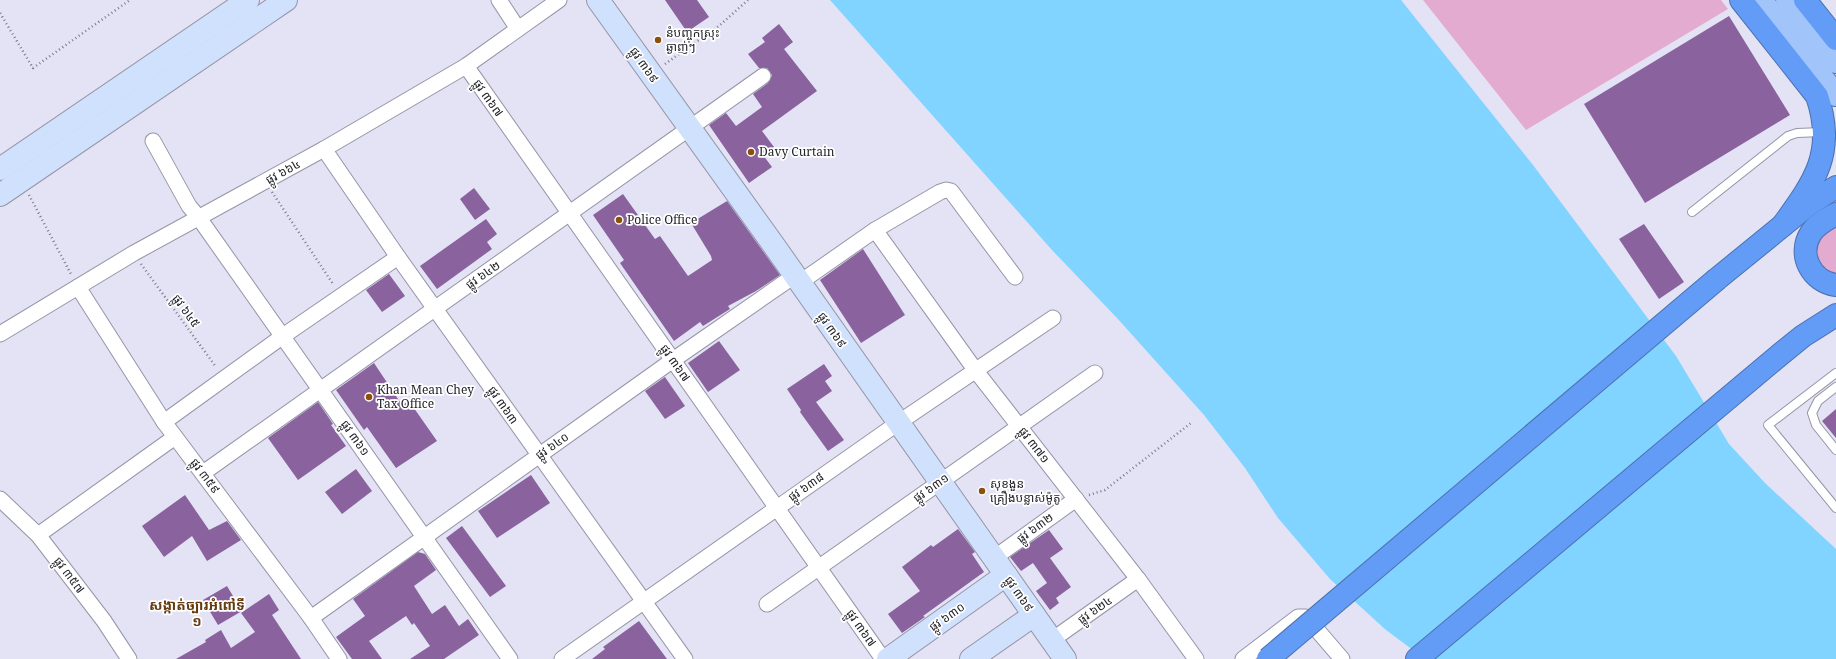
<svg xmlns="http://www.w3.org/2000/svg" width="1836" height="659" font-family="'Noto Serif','Noto Sans Khmer',serif">
	<style>
		.green { fill: #e4abd0 }
		.water { fill: #80d4ff }
		.building { fill: #89629e }
		.lines { fill: none; stroke-linecap: round; stroke-linejoin: round }
		.lane-casing { stroke: #9595a6; stroke-width: 10 }
		.street-casing { stroke: #9595a6; stroke-width: 17 }
		.secondary-casing { stroke: #9595a6; stroke-width: 24 }
		.primary-casing { stroke: #4c71af; stroke-width: 24 }
		.highway-casing { stroke: #4c71af; stroke-width: 24 }
		.path { stroke: #7b7b87; stroke-width: 2.5; stroke-dasharray: 1 3; stroke-linecap: butt }
		.lane { stroke: #fff; stroke-width: 8 }
		.street { stroke: #fff; stroke-width: 15 }
		.secondary { stroke: #d0e1fd; stroke-width: 22 }
		.primary { stroke: #a1c4fa; stroke-width: 22 }
		.highway { stroke: #629cf7; stroke-width: 22 }
		.highway-bridge-casing { stroke: #4c71af; stroke-width: 24; stroke-linecap: butt }
		.highway-bridge { stroke: #629cf7; stroke-width: 22 }
		.poi-dot { fill: #8c500d; stroke: #fff; stroke-width: 1.5 }
		.labels { text-anchor: middle; stroke-width: 3.5; stroke-linejoin: round; paint-order: stroke }
		.poi-label { font-size: 12px; fill: #222229; stroke: #fff; text-anchor: start }
		.street-label { font-size: 12px; fill: #222229; stroke: #fff }
		.quarter-label { font-size: 14px; font-weight: bold; fill: #653b11; stroke: #fff }
	</style>
	<rect width="100%" height="100%" fill="#e3e3f5"/>
	<g class="green">
		<path d="M1423,0H1721L1728,9L1526,130Z"/>
		<path d="M1836,224V276C1830,275 1824,269 1821,264C1810,246 1823,235 1836,224Z"/>
	</g>
	<path class="water" d="M830,0H1401L1533,165L1676,356L1729,444L1765,483L1836,549V659H1425L1386,630L1330,579L1278,518L1245,468L1204,415L1117,318L1052,250Z"/>
	<g class="building">
		<path d="M665,0H697L709,17L687,32Z"/>
		<path d="M1729,16L1790,115L1645,203L1584,104Z"/>
		<path d="M779,24L793,42L784,49L817,91L762,131L774,147L763,155L772,167L749,183L709,125L726,113L736,126L762,107L753,94L768,83L772,75L767,68H759L748,54L765,42L762,38Z"/>
		<path d="M474,188L490,209L475,220L460,199Z"/>
		<path d="M623,194L655,239L660,236L688,276L712,260L711,256L691,223L727,201L780,275L756,291L728,306L730,309L703,326L700,322L674,341L620,263L624,260L593,215Z"/>
		<path d="M486,219L497,234L487,242L492,249L437,289L420,266Z"/>
		<path d="M1644,224L1684,282L1659,299L1619,239Z"/>
		<path d="M863,249L905,315L861,343L820,280Z"/>
		<path d="M389,274L405,296L382,312L366,290Z"/>
		<path d="M719,341L740,370L708,392L688,363Z"/>
		<path d="M374,363L402,405L409,401L437,441L396,468L367,427L364,430L336,390Z"/>
		<path d="M824,364L832,376L825,381L832,391L816,402L844,440L828,451L800,412L801,410L787,389Z"/>
		<path d="M665,377L685,406L665,419L645,391Z"/>
		<path d="M318,402L333,424L331,425L346,446L298,480L268,438Z"/>
		<path d="M1836,409V438L1822,421Z"/>
		<path d="M356,469L372,491L342,514L325,492Z"/>
		<path d="M531,475L550,503L497,538L478,511Z"/>
		<path d="M185,495L209,530L227,521L241,540L207,561L192,536L164,557L142,526Z"/>
		<path d="M462,526L506,586L490,597L446,538Z"/>
		<path d="M958,529L975,552L972,554L984,572L923,616L925,617L902,633L888,614L920,591L902,567L931,545L933,547Z"/>
		<path d="M1049,530L1063,549L1050,558L1071,587L1056,598L1059,603L1050,610L1036,591L1047,583L1033,563L1021,571L1010,557Z"/>
		<path d="M418,552L425,554L436,570L414,586L432,614L445,605L459,626L468,619L479,635L444,659H410L430,646L414,623L412,625L406,616L369,641L382,659H352L336,637L365,616L353,599Z"/>
		<path d="M227,586L242,611L218,625L203,600Z"/>
		<path d="M269,594L279,610L272,615L301,659H176L206,642L205,640L221,630L231,648L255,632L241,613Z"/>
		<path d="M639,621L667,659H592L605,649L603,647Z"/>
	</g>
	<g class="lines">
		<defs>
			<g id="lane">
				<path d="M1692,212L1788,136L1797,133L1822,132"/>
				<path d="M1836,373L1768,425L1836,508"/>
				<path d="M1836,387L1818,401L1812,413L1816,425L1836,450"/>
			</g>
			<g id="street">
				<path d="M499,0L518,29"/>
				<path d="M466,66L883,659"/>
				<path d="M153,141L189,206L199,218L510,659"/>
				<path d="M324,149L398,257L685,659"/>
				<path d="M875,230L976,371L1138,579L1196,659"/>
				<path d="M799,283L875,230L940,192L946,190L951,191L1015,277"/>
				<path d="M78,287L164,422L311,618L339,659"/>
				<path d="M0,334L134,253L324,149L466,66L559,0"/>
				<path d="M164,422L283,336L398,257"/>
				<path d="M203,473L763,76"/>
				<path d="M0,499L38,535L104,621L129,659"/>
				<path d="M38,535L175,437"/>
				<path d="M994,558L1076,499"/>
				<path d="M767,604L1095,373"/>
				<path d="M311,618L673,360L794,276"/>
				<path d="M1052,640L1138,579"/>
				<path d="M562,659L898,423L1053,318"/>
				<path d="M1243,659L1298,617H1306L1342,659"/>
			</g>
			<g id="secondary">
				<path d="M598,0L775,247L1065,659"/>
				<path d="M0,169L248,0"/>
				<path d="M0,195L286,0"/>
				<path d="M888,659L1006,575"/>
				<path d="M971,659L1034,615"/>
			</g>
			<g id="primary">
				<path d="M1761,0L1836,95"/>
				<path d="M1787,0L1836,62"/>
			</g>
			<g id="highway">
				<path d="M1741,0L1817,96C1836,152 1815,181 1783,225"/>
				<path d="M1805,0L1836,39"/>
				<path d="M1836,214C1827,219 1817,224 1811,233C1797,255 1812,282 1836,285"/>
				<path d="M1717,279L1808,205L1836,187"/>
				<path d="M1417,659L1782,353L1803,336L1836,315"/>
			</g>
		</defs>
		<use href="#lane" class="lane-casing"/>
		<use href="#street" class="street-casing"/>
		<use href="#secondary" class="secondary-casing"/>
		<use href="#primary" class="primary-casing"/>
		<use href="#highway" class="highway-casing"/>
		<g class="path">
			<path d="M0,13L33,68L130,0"/>
			<path d="M665,64L720,25L748,0"/>
			<path d="M272,192L333,284"/>
			<path d="M29,195L72,276"/>
			<path d="M141,264L216,367"/>
			<path d="M1089,495L1105,490L1191,423"/>
		</g>
		<use href="#lane" class="lane"/>
		<use href="#street" class="street"/>
		<use href="#secondary" class="secondary"/>
		<use href="#primary" class="primary"/>
		<use href="#highway" class="highway"/>
		<defs>
			<path id="highway-bridge" d="M1268,659L1717,279"/>
		</defs>
		<use href="#highway-bridge" class="highway-bridge-casing"/>
		<use href="#highway-bridge" class="highway-bridge"/>
	</g>
	<g class="poi-dot">
		<circle cx="658" cy="40" r="4"/>
		<circle cx="751" cy="152" r="4"/>
		<circle cx="619" cy="220" r="4"/>
		<circle cx="369" cy="397" r="4"/>
		<circle cx="982" cy="491" r="4"/>
	</g>
	<g class="labels">
		<g class="poi-label">
			<text x="666" y="37">នំបញ្ចុកស្រុះ<tspan x="666" dy="14">ឆ្ងាញ់ៗ</tspan></text>
			<text x="759" y="156">Davy Curtain</text>
			<text x="627" y="224">Police Office</text>
			<text x="377" y="394">Khan Mean Chey<tspan x="377" dy="14">Tax Office</tspan></text>
			<text x="990" y="488">សុខងួន<tspan x="990" dy="14">គ្រឿងបន្លាស់ម៉ូតូ</tspan></text>
		</g>
		<g class="street-label">
			<text transform="translate(644 65) rotate(55)" y="4">ផ្លូវ ៣៦៩</text>
			<text transform="translate(488 98) rotate(55)" y="4">ផ្លូវ ៣៦៧</text>
			<text transform="translate(283 172) rotate(-29)" y="4">ផ្លូវ ៦៦៤</text>
			<text transform="translate(483 275) rotate(-35)" y="4">ផ្លូវ ៦៤២</text>
			<text transform="translate(186 311) rotate(54)" y="4">ផ្លូវ ៦៤៥</text>
			<text transform="translate(832 330) rotate(55)" y="4">ផ្លូវ ៣៦៩</text>
			<text transform="translate(675 363) rotate(55)" y="4">ផ្លូវ ៣៦៧</text>
			<text transform="translate(503 405) rotate(55)" y="4">ផ្លូវ ៣៦៣</text>
			<text transform="translate(355 438) rotate(55)" y="4">ផ្លូវ ៣៦១</text>
			<text transform="translate(1034 445) rotate(52)" y="4">ផ្លូវ ៣៧១</text>
			<text transform="translate(552 446) rotate(-35)" y="4">ផ្លូវ ៦៤០</text>
			<text transform="translate(205 476) rotate(53)" y="4">ផ្លូវ ៣៥៩</text>
			<text transform="translate(806 487) rotate(-35)" y="4">ផ្លូវ ៦៣៨</text>
			<text transform="translate(931 488) rotate(-35)" y="4">ផ្លូវ ៦៣១</text>
			<text transform="translate(1035 528) rotate(-36)" y="4">ផ្លូវ ៦៣២</text>
			<text transform="translate(69 575) rotate(53)" y="4">ផ្លូវ ៣៥៧</text>
			<text transform="translate(1019 594) rotate(55)" y="4">ផ្លូវ ៣៦៩</text>
			<text transform="translate(1095 610) rotate(-35)" y="4">ផ្លូវ ៦២៤</text>
			<text transform="translate(947 617) rotate(-35)" y="4">ផ្លូវ ៦៣០</text>
			<text transform="translate(861 628) rotate(55)" y="4">ផ្លូវ ៣៦៧</text>
		</g>
		<g class="quarter-label">
			<text x="197" y="610">សង្កាត់ច្បារអំពៅទី<tspan x="197" dy="16">១</tspan></text>
		</g>
	</g>
</svg>
